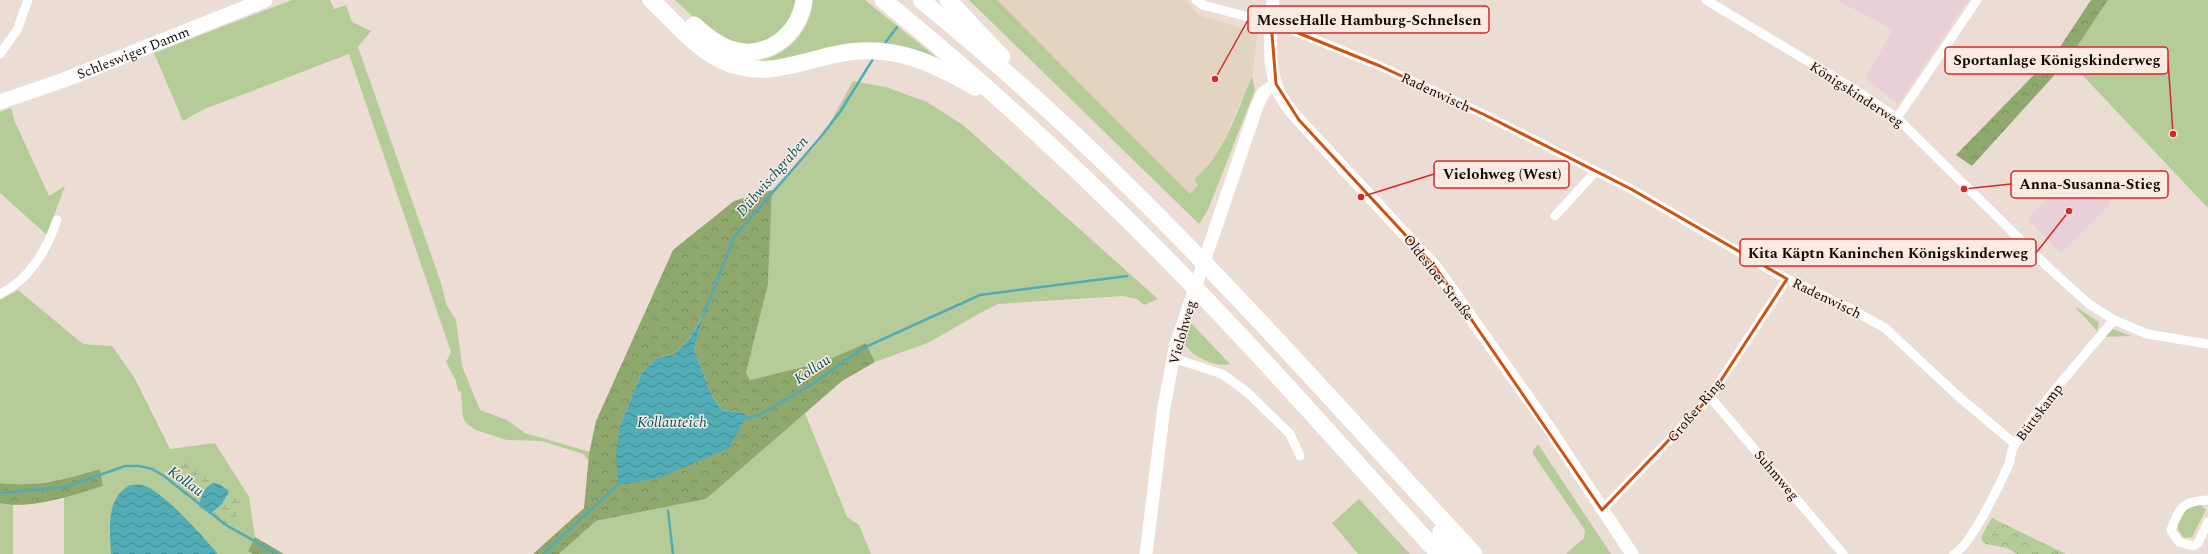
<svg xmlns="http://www.w3.org/2000/svg" width="2208" height="554" font-family="Spectral,serif">
	<style>
		.commercial { fill: #e3d4c2 }
		.education { fill: #e8cfd8 }
		.grass { fill: #b5cc98 }
		.forest { fill: url(#forest-crowns); fill-rule: evenodd }
		.wetland { fill: url(#wetland-marsh) }
		.park { fill: url(#park-crowns) }
		.water { fill: url(#water-waves) }
		.lines { fill: none; stroke-linecap: round; stroke-linejoin: round }
		.stream { stroke: #52acb5; stroke-width: 2.5 }
		.street { stroke: #fff; stroke-width: 9 }
		.secondary { stroke: #fff; stroke-width: 13 }
		.primary { stroke: #fff; stroke-width: 15 }
		.highway { stroke: #fff; stroke-width: 17 }
		.marked { fill: none; stroke: #d2510c; stroke-width: 3; stroke-linejoin: round }
		.labels { text-anchor: middle; stroke-width: 3; stroke-linejoin: round; paint-order: stroke }
		.street-label { font-size: 14px; fill: #110c09; stroke: #faeae1 }
		.water-label { font-size: 15px; font-style: italic; fill: #04575e; stroke: #faeae1 }
		.leader { fill: none; stroke: #d62828; stroke-width: 1.5 }
		.callout-dot { fill: #d62828; stroke: #faeae1; stroke-width: 1.5 }
		.callout { fill: #faeae1; stroke: #d62828; stroke-width: 1.5 }
		.callout-label { font-size: 15px; text-anchor: middle; font-weight: bold; fill: #110c09 }
	</style>
	<defs>
		<pattern id="forest-crowns" width="20" height="18" patternUnits="userSpaceOnUse"><rect width="20" height="18" fill="#8fa86d"/><path d="M2 6a3 3 0 1 1 6 0M12 15a3 3 0 1 1 6 0" fill="none" stroke="#7a8f5d"/></pattern>
		<pattern id="wetland-marsh" width="20" height="14" patternUnits="userSpaceOnUse"><rect width="20" height="14" fill="#b5cc98"/><path d="M1 5h8M5 5V1M11 12h8M15 12V8" fill="none" stroke="#9bae82"/></pattern>
		<pattern id="park-crowns" width="20" height="18" patternUnits="userSpaceOnUse"><rect width="20" height="18" fill="#b5cc98"/><path d="M2 6a3 3 0 1 1 6 0M12 15a3 3 0 1 1 6 0" fill="none" stroke="#9bae82"/></pattern>
		<pattern id="water-waves" width="16" height="10" patternUnits="userSpaceOnUse"><rect width="16" height="10" fill="#52acb5"/><path d="M0 5q4-4 8 0t8 0" fill="none" stroke="#438a91"/></pattern>
	</defs>
	<rect width="100%" height="100%" fill="#ecddd4"/>
	<path class="commercial" d="M997,0H1186L1198,15L1258,32L1252,76L1221,146L1206,170L1195,179L1199,185L1190,194Z"/>
	<g class="education">
		<path d="M1837,0H1968L1898,104L1865,78L1893,30Z"/>
		<path d="M2091,173H2098L2109,187L2111,203L2061,253L2028,219L2060,187L2074,181L2078,177L2083,181Z"/>
	</g>
	<g class="grass">
		<path d="M292,0H330L334,9L346,5L352,22L371,31L358,47L441,283L447,306L456,320L462,366L480,410L507,420L525,433L590,452L588,460L583,454L542,441L507,440L476,430L466,423L463,417L461,392L458,391L456,381L446,362L451,352L349,54L202,110L183,121L154,53Z"/>
		<path d="M675,0H797L791,21L771,39L748,45L729,41L705,28Z"/>
		<path d="M813,0H865L946,65L919,54L788,63L757,61C788,55 810,32 813,0Z"/>
		<path d="M969,0H997L1190,194L1198,185L1194,179C1223,158 1238,108 1252,76L1255,90L1208,210L1199,224Z"/>
		<path d="M2108,0H2208V208L2068,60Z"/>
		<path d="M853,81L886,87L927,102L963,125L1158,299L1144,305L1137,299L1123,296L998,304L980,313L930,342L875,362L866,343L823,362L750,380L746,373L768,284L772,190L820,141Z"/>
		<path d="M11,108L15,122L49,196L65,186L47,235L0,193V112Z"/>
		<path d="M18,290L83,344L112,346L134,377L170,449L215,443L249,497L255,537L248,551L253,554H218C196,527 172,502 142,485L112,509L111,554H64V497L103,486L100,469L65,479L23,486L0,483V300Z"/>
		<path d="M2076,307L2099,322L2097,331L2076,308Z"/>
		<path d="M1191,323L1230,364C1215,368 1194,357 1185,345L1186,336Z"/>
		<path d="M2113,329L2131,336L2104,337Z"/>
		<path d="M805,413L847,517L859,525L871,554H559L596,521L706,499Z"/>
		<path d="M1538,444L1611,554H1566L1584,538L1585,530L1533,454V451Z"/>
		<path d="M1359,499L1410,554H1358L1332,523Z"/>
		<path d="M0,501L13,503V554H0Z"/>
		<path d="M2200,504L2206,510L2192,537L2184,538L2178,530V521L2186,508Z"/>
	</g>
	<g class="forest">
		<path d="M2091,0H2108L2068,60L1972,166L1956,155L2058,50Z"/>
		<path d="M772,190L768,284L746,373L750,380L823,362L866,343L875,362L842,381L706,499L596,521L559,554H533L584,508L589,454L596,421L673,250L734,201ZM702,317L694,349L712,396L722,410L744,413L620,425L642,372L657,358L674,354L689,339Z"/>
		<path d="M100,469L103,486C73,495 31,510 0,503V483C37,488 65,479 100,469Z"/>
		<path d="M255,537L284,554H253L248,551Z"/>
	</g>
	<path class="wetland" d="M180,461C209,469 220,479 244,498C241,511 236,517 226,525L210,514L216,510L201,495L199,506C185,495 169,484 169,465Z"/>
	<path class="park" d="M1992,518L2066,554H2017L2007,548L1986,544L1982,541V535Z"/>
	<g class="water">
		<path d="M703,316L694,349L712,396L722,410L744,413L746,417L729,448L661,477L626,484H618L616,455L620,425L642,372L657,358L674,354L689,339Z"/>
		<path d="M213,483L219,484L229,491L222,504L210,514L199,506C201,495 203,489 213,483Z"/>
		<path d="M130,485C133,485 139,484 142,485C161,489 205,538 218,554H111C110,529 105,499 130,485Z"/>
	</g>
	<g class="lines">
		<g class="stream">
			<path d="M883,46L897,27"/>
			<path d="M703,316L734,237L819,139L840,112L873,59"/>
			<path d="M744,418L758,416L814,383L861,349L980,295L1127,276"/>
			<path d="M0,493L66,487L125,466H139L152,469L164,476L226,525L277,554"/>
			<path d="M668,511L673,554"/>
			<path d="M543,554L621,482"/>
		</g>
		<g class="street">
			<path d="M1196,0L1203,5L1282,26L1380,66L1485,115L1631,189L1777,274L1851,309L1885,328L1959,397L2015,444"/>
			<path d="M1706,0L1854,89L1897,118L2050,269L2089,304L2114,320L2147,334L2208,344"/>
			<path d="M0,54L17,30L28,0"/>
			<path d="M1897,118L1977,0"/>
			<path d="M1555,216L1596,171"/>
			<path d="M0,294C30,279 46,251 57,220"/>
			<path d="M1173,358L1222,374L1247,392L1290,434L1300,456"/>
			<path d="M1710,397L1843,554"/>
			<path d="M2208,500C2182,501 2180,507 2171,530L2179,542L2193,546L2198,543L2208,522"/>
			<path d="M1602,510L1710,397L1787,279"/>
			<path d="M1954,554C1970,547 2001,482 2009,464C2011,457 2011,449 2015,444C2044,400 2080,360 2114,320"/>
		</g>
		<g class="secondary">
			<path d="M1273,0C1271,25 1267,65 1277,88C1282,100 1290,110 1298,119L1436,268L1549,428L1632,554"/>
			<path d="M1146,554L1164,407L1176,344L1257,106L1263,93L1276,84"/>
		</g>
		<path class="primary" id="s1" d="M0,102L64,80L265,0"/>
		<g class="highway">
			<path d="M651,0C673,20 695,48 723,61C773,83 810,54 859,51C903,48 938,66 975,87"/>
			<path d="M883,0C968,69 1049,142 1127,219C1236,326 1336,441 1439,554"/>
			<path d="M921,0C989,56 1055,114 1118,176C1242,297 1356,427 1474,554"/>
			<path d="M948,0L1002,57"/>
			<path d="M694,25C705,35 716,44 730,49C766,61 799,35 804,0"/>
			<path d="M1441,532L1457,554"/>
		</g>
	</g>
	<path class="marked" d="M1271,22L1380,66L1485,115L1631,189L1787,279L1710,397L1602,510L1436,268L1299,120L1276,84Z"/>
	<g class="labels">
		<g class="street-label">
			<text dy="5" stroke="none"><textPath href="#s1" startOffset="142">Schleswiger Damm</textPath></text>
			<text transform="translate(1436 92) rotate(25)" y="5">Radenwisch</text>
			<text transform="translate(1857 94) rotate(33)" y="5">Königskinderweg</text>
			<text transform="translate(1439 277) rotate(52)" y="5">Oldesloer Straße</text>
			<text transform="translate(1827 298) rotate(26)" y="5">Radenwisch</text>
			<text transform="translate(1182 332) rotate(-74)" y="5">Vielohweg</text>
			<text transform="translate(1695 410) rotate(-50)" y="5">Großer Ring</text>
			<text transform="translate(2039 412) rotate(-53)" y="5">Büttskamp</text>
			<text transform="translate(1777 475) rotate(50)" y="5">Suhmweg</text>
		</g>
		<g class="water-label">
			<text transform="translate(772 176) rotate(-49)" y="5">Dübwischgraben</text>
			<text transform="translate(812 369) rotate(-34)" y="5">Kollau</text>
			<text x="672" y="427">Kollauteich</text>
			<text transform="translate(186 481) rotate(36)" y="5">Kollau</text>
		</g>
	</g>
	<path class="leader" d="M1215 79L1248 20M2173 134L2168 60M1361 197L1434 174M1964 189L2011 184M2069 211L2036 253"/>
	<g class="callout-dot">
		<circle cx="1215" cy="79" r="4"/>
		<circle cx="2173" cy="134" r="4"/>
		<circle cx="1361" cy="197" r="4"/>
		<circle cx="1964" cy="189" r="4"/>
		<circle cx="2069" cy="211" r="4"/>
	</g>
	<g class="callout">
		<rect x="1248" y="6" width="241" height="27" rx="4"/>
		<rect x="1945" y="47" width="223" height="27" rx="4"/>
		<rect x="1434" y="161" width="135" height="27" rx="4"/>
		<rect x="2011" y="171" width="157" height="27" rx="4"/>
		<rect x="1740" y="239" width="296" height="27" rx="4"/>
	</g>
	<g class="callout-label">
		<text x="1369" y="25">MesseHalle Hamburg-Schnelsen</text>
		<text x="2057" y="65">Sportanlage Königskinderweg</text>
		<text x="1502" y="179">Vielohweg (West)</text>
		<text x="2090" y="189">Anna-Susanna-Stieg</text>
		<text x="1888" y="258">Kita Käptn Kaninchen Königskinderweg</text>
	</g>
</svg>
